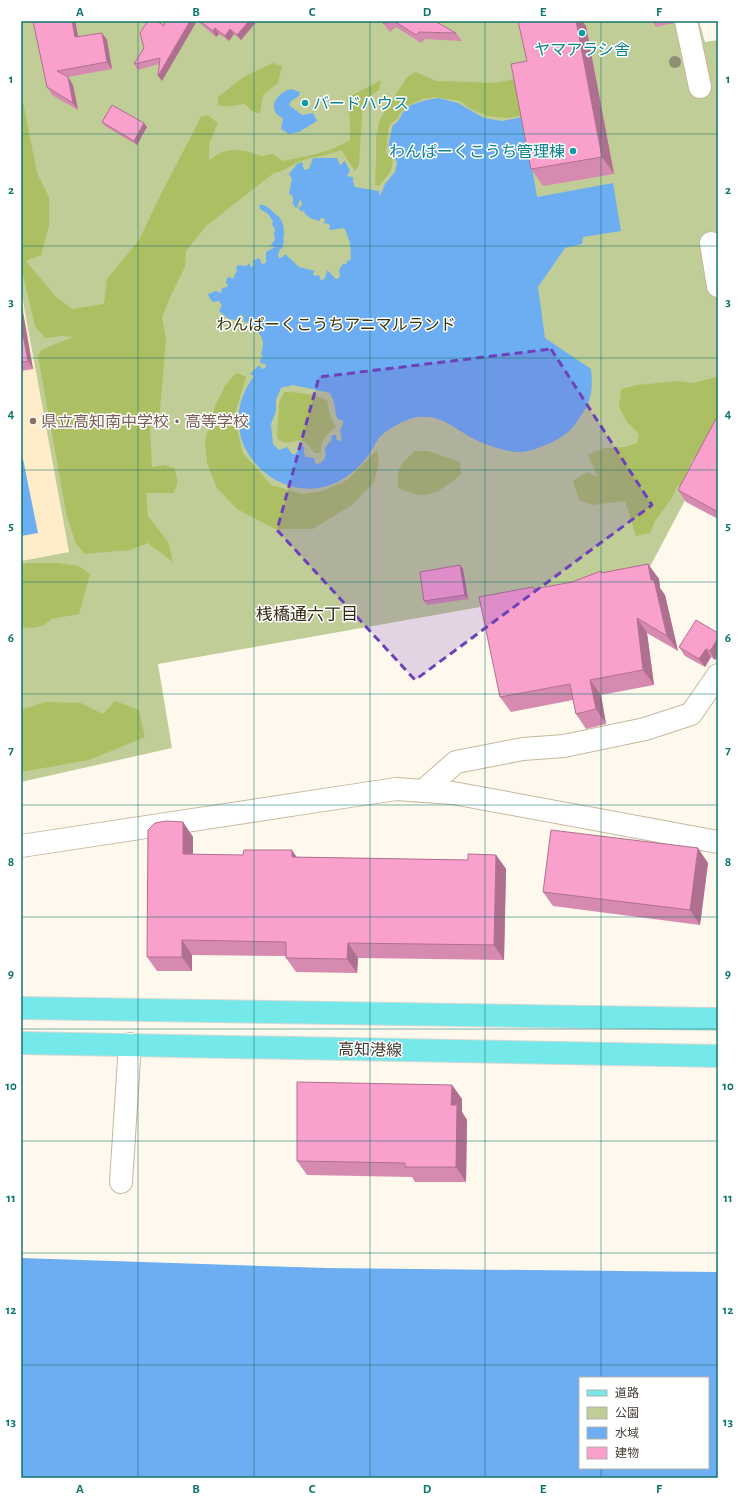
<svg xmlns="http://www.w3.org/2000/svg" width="739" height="1499" font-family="'Alegreya Sans','Noto Sans JP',sans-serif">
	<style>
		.built { fill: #ffedc9 }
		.green { fill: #c1cd96 }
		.forest { fill: #adbf63 }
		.water { fill: #6daef2; fill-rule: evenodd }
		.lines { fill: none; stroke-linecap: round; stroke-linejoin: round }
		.minor-casing { stroke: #c6b89c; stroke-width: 24 }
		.major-casing { stroke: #d9d8d6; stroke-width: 24 }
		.minor { stroke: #fff; stroke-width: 22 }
		.major { stroke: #75e9e9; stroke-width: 22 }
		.tree { fill: #8e8e73 }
		.wall { fill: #d78aaf }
		.shaded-wall { fill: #af708f }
		.building { fill: #faa0cc; stroke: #af708f }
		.marked { fill: #6d41b9; fill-opacity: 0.2; stroke: #6d41b9; stroke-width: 3; stroke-dasharray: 8 5; stroke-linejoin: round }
		.grid { fill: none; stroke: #0f766e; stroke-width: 1; stroke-opacity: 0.55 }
		.culture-dot { fill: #0f9aa8; stroke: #fff; stroke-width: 1.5 }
		.education-dot { fill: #8d6e63; stroke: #fff; stroke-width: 1.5 }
		.labels { text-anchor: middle; stroke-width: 3; stroke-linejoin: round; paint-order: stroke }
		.culture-label { font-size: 16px; fill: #0d838f; stroke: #fff }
		.park-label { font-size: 16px; fill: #313710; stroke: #fff }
		.education-label { font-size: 16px; fill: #785e54; stroke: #fff; text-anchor: start }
		.street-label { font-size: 16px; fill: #423c31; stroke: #fff }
		.neighbourhood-label { font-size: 17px; fill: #332810; stroke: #fff }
		.neatline { fill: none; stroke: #0f766e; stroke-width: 1.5 }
		.grid-label { font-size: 13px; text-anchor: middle; font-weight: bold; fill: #0f766e }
	</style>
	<rect width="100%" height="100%" fill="#fff9ed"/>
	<path class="built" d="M21,290L69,552L21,561Z"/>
	<path class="green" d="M21,21H699L705,42L718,40V438L644,578L158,664L172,748L21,782V561L69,552L21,290Z"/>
	<g class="forest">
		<path d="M273,63L282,66L278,83L263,95L260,114L252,111L245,104C233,105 230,108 218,105V97L245,76Z"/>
		<path d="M416,72L436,81L495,83L520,78L526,115L508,118L487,116L469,108L460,101L435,97L423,99L405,107L396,120L389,125L386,152L393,160L391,171L379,186L375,185L376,161V137L380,119L407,77Z"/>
		<path d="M381,80L379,90L363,101L359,165L355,171L341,150C330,155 318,156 307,159C295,162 286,171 274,173L206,226L186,251L185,267L171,295L162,317L166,339L160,411L150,427L152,467L164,465L174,468C178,478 179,485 173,493H146L148,516L168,542L173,562L148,543L129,550L85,554L76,544L67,517L38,356L41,350L73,337L62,336L45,338L35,326L21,267V92L37,173L49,197V226L41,255L26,261L55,296L72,309L104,304L107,279L139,240L161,194L201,117L207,115L218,123L209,144V160L222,152L231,150L246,151L262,156L273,154L283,161C306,156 330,153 350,140V120L347,98Z"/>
		<path d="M238,373L246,377L234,417L243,453L271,485L303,494L322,491L347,480L377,450L379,464L374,482L352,505L313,529H275L237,509L217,488L207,463L205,441L215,406L225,386L234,375Z"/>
		<path d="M716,377L718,378V408L716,420L703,453L692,460L687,472L686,482L677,487L672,498L655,521L650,533L636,536L625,501L592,505L579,500L573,481L587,472L598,477L588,455L604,448L625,447L637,443L639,434L627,422L619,407L621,389L637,385L679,381L693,383Z"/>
		<path d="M284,392C299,392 313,394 327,400L330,415L336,427C326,435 320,439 321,453H315C311,449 307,443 303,441C294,438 288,448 277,438L279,403Z"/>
		<path d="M415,451H428L460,462L461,474C451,483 440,492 426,495C417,496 406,491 398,488C397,467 400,465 415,451Z"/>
		<path d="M26,563H58L79,566L90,574L79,614L52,619L44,625L33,628L21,627V565Z"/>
		<path d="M115,701L139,710L145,737L89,760L21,772V710L45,702L81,703L103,714Z"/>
	</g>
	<g class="water">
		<path d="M291,89L300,92L299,96L291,101L289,105L302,115L313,113L317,121L299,132L289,134L281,129L283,119C281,117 277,115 276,113C269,102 282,91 291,89Z"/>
		<path d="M439,98L458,103L484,118L502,121L523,117L537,197L613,183L621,231L583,237L582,244L565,248L538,287L545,338L591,369C594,397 589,405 573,427C565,436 554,442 543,446C538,448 533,450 528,451C514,455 489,446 476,440C455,430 444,415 418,417C407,418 387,429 379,438C375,444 372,450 368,456C343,488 308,499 272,478C257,468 243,451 240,433C236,410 241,395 254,376L250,374L259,365L261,368L263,369L266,367L265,364L260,363L261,358L263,357L261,353C264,345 264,339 258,332L264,329V327L259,325L252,328L249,323L244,322L243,316L240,314V322L232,319L230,320L219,311L222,305L219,301L213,302L210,299L208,294L216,291L221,293L222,288L227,287L228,284H226L227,278L229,277L233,279L237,270L236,267L238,265L246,266L250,263V266L252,267L254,264L252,261L259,258L262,264L266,263V252L275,247L270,246L275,240L274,233L275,230L272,224L273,221L268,214L260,209L259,205C267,203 273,213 279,217C283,221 285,231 284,237L283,238L284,242L282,248L280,249L278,255L279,258L283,257L285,254L299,267L315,271L313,273L314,276L319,275L321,281L325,278L327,270L336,279L339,278L340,275L339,270L343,264H347L346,262L351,259L350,243L345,229L342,228L331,230L329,229L330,227L329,224L323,223L325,221L324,218H321L319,221L310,218L305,214L304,210L302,212L298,208L302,205L301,200L299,201L298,206L296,208L292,203L293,202V197L289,193L292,179L289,174L297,164L302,162L304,170L309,169L313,158H337L340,165L345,161L350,171L347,176L353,177V182L355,187L379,191L380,196L385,184L395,172L397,162L388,148L391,132L393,125C400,122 400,115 405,110C410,103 430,99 439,98ZM293,385L330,393C332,397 335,404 335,409C336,414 335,416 339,420H343V424L340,430L342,441L337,440L336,435H332L331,442H329L325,449C327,458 324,462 316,465L314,458L306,457L304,453V447L301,445L298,447L296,454H292L287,447L279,450L273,444L271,424L276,411V400L281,388Z"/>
		<path d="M21,459H23L38,533L21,536Z"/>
		<path d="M21,1258L326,1268L718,1272V1478H21ZM580,1378H708V1468H580Z"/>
	</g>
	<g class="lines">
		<defs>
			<g id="minor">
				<path d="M686,21L700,87"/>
				<path d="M711,243L718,286"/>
				<path d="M423,791L456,762L523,749L564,746L645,729L691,714L718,675"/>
				<path d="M21,846L396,789L453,793L718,842"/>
				<path d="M121,1182L130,1044"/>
			</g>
			<g id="major">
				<path d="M21,1008L718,1019"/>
				<path d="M21,1043L718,1056"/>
			</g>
		</defs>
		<use href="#minor" class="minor-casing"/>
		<use href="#major" class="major-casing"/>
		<use href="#minor" class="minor"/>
		<use href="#major" class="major"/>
	</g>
	<circle class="tree" cx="675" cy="62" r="6"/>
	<g class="wall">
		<path d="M33,21H75L78,37L102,33L107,40L112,69L68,77L73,85L78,110L52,95L47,87Z"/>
		<path d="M157,21L162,81L159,64L138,70L134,64L144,48Z"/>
		<path d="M197,21H257L241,40L234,34L229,41L219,34L216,37Z"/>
		<path d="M381,21H435L456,33L462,41L425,39L421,43L396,27L390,32Z"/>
		<path d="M652,21H674V23L656,27Z"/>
		<path d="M586,26L614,174L543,186L531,169L527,61Z"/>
		<path d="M102,122L147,127L137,145L105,126Z"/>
		<path d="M21,301L33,369L21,371Z"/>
		<path d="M718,415V519L686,502L678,490Z"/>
		<path d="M648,564L659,579L660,588L665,595L678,651L647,633L654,685L601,695L606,724L586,729L576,714L573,700L511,712L500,697L533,587L534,589L572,582L601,571L602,573Z"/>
		<path d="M460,565L463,569L468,599L427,605L424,601Z"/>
		<path d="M718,633L715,660L711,657L705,667L685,656L679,647Z"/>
		<path d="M183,822L193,837V854L297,857L468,860L496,855L506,869L504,960L358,958L357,973L296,972L286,958V956L192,955V971H157L147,957Z"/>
		<path d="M708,863L700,925L553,906L543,892Z"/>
		<path d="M452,1085L462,1099V1112L467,1120L466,1182H415L412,1177L307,1175L297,1161Z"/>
	</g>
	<g class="shaded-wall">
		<path d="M72,21H75L80,45L75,37Z"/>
		<path d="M190,21H197L162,81L158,76Z"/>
		<path d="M249,21H257L241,40L237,35Z"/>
		<path d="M576,21H582L586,26L614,174L602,157Z"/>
		<path d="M215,28L219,34L216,37L213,31Z"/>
		<path d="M230,29L234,34L229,41L225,36Z"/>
		<path d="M102,33L107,40L112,69L107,62Z"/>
		<path d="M68,77L73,85L78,110L73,103Z"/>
		<path d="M144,123L147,127L137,145L134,141Z"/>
		<path d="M21,301L33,369L28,361L21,324Z"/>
		<path d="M648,564L659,579L660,588L665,595L678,651L667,636L651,580Z"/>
		<path d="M460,565L463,569L468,599L465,595Z"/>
		<path d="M637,618L647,633L654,685L643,670Z"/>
		<path d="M718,638V655L715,660L710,651Z"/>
		<path d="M706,649L711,657L705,667L699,659Z"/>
		<path d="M590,680L601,695L606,724L596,709Z"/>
		<path d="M183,822L193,837V868L183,854Z"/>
		<path d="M698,848L708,863L700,925L690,910Z"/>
		<path d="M292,850L302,865L292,857Z"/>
		<path d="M496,855L506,869L504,960L494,945Z"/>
		<path d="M182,940L192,955V971L182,957Z"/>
		<path d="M348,943L358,958L357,973L347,959Z"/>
		<path d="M452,1085L462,1099V1112L467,1120L466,1182L456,1167L451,1105Z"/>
	</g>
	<g class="building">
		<path d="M33,21H72L75,37L102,33L107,62L57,71L68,77L73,103L47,87Z"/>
		<path d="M148,21H157L164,26L165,21H190L158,76L160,58L134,64L144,48L140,33Z"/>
		<path d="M200,21H249L237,35L230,29L225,36L215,28L213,31Z"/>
		<path d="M381,21H388L384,24Z"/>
		<path d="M394,21H435L456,33L419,32L416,35Z"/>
		<path d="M518,21H576L602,157L531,169L511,64L527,61Z"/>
		<path d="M652,21H660L653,22Z"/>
		<path d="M112,105L144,123L134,141L102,122Z"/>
		<path d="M21,324L28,361L21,362Z"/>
		<path d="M718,415V512L678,490Z"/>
		<path d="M648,564L651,580H654L667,636L637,618L643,670L590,680L596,709L576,714L570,684L500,697L479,597L533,587L534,589L572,582L601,571V573Z"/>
		<path d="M460,565L465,595L424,601L420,572Z"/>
		<path d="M696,620L718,633V638L710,651L706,649L699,659L679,647Z"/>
		<path d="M166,821L183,822V854L243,855L244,850H292V857L468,860V854L496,855L494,945L348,943L347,959L286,958V942L182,940V957H147L148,830L155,823Z"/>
		<path d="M551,830L698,848L690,910L543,892Z"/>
		<path d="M297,1082L452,1085L451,1105H457L456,1167H405V1163L297,1161Z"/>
	</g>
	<path class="marked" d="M551,349L652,505L415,680L277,530L319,377Z"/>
	<path class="grid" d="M138,21V1478M254,21V1478M370,21V1478M485,21V1478M601,21V1378M21,134H718M21,246H718M21,358H718M21,470H718M21,582H718M21,694H718M21,805H718M21,917H718M21,1029H718M21,1141H718M21,1253H718M21,1365H718M601,1468V1478"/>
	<g class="culture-dot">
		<circle cx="582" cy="33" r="4"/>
		<circle cx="305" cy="103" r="4"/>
		<circle cx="573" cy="151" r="4"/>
	</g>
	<circle class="education-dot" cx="33" cy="421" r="4"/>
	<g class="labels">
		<g class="culture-label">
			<text x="582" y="55">ヤマアラシ舎</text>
			<text x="313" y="109" text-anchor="start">バードハウス</text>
			<text x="565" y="157" text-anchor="end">わんぱーくこうち管理棟</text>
		</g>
		<g class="park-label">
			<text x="336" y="330">わんぱーくこうちアニマルランド</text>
		</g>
		<g class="education-label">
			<text x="41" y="427">県立高知南中学校・高等学校</text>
		</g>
		<g class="street-label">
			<text transform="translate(370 1049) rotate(1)" y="6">高知港線</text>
		</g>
		<g class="neighbourhood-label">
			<text x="307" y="620">桟橋通六丁目</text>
		</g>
	</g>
	<rect width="739" height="1499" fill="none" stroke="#ffffff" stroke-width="44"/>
	<rect x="579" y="1377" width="130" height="92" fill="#ffffff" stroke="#b3b1ad"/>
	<rect x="587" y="1390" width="20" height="6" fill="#75e9e9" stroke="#b3b1ad"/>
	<text x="615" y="1397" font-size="12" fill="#423c31">道路</text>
	<rect x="587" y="1407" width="20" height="12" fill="#c1cd96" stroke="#b3b1ad"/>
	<text x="615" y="1417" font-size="12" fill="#423c31">公園</text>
	<rect x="587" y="1427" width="20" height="12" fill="#6daef2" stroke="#b3b1ad"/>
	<text x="615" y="1437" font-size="12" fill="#423c31">水域</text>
	<rect x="587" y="1447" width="20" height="12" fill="#faa0cc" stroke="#b3b1ad"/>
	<text x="615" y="1457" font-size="12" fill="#423c31">建物</text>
	<rect x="22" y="22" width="695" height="1455" class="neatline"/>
	<g class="grid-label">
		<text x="80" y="16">A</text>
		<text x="196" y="16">B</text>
		<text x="312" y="16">C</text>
		<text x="427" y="16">D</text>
		<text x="543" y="16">E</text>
		<text x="659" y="16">F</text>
		<text x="11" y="83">1</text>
		<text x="728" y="83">1</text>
		<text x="11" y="194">2</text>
		<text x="728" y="194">2</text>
		<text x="11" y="306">3</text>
		<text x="728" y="306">3</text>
		<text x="11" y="418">4</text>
		<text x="728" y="418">4</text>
		<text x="11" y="530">5</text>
		<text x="728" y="530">5</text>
		<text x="11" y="642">6</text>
		<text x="728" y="642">6</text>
		<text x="11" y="754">7</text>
		<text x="728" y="754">7</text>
		<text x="11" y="866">8</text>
		<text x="728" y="866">8</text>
		<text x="11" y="978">9</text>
		<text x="728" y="978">9</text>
		<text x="11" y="1090">10</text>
		<text x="728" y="1090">10</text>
		<text x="11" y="1202">11</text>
		<text x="728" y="1202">11</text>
		<text x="11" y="1314">12</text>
		<text x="728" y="1314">12</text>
		<text x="11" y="1426">13</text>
		<text x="728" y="1426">13</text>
		<text x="80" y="1493">A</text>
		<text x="196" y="1493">B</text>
		<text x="312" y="1493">C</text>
		<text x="427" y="1493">D</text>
		<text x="543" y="1493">E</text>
		<text x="659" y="1493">F</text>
	</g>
</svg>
